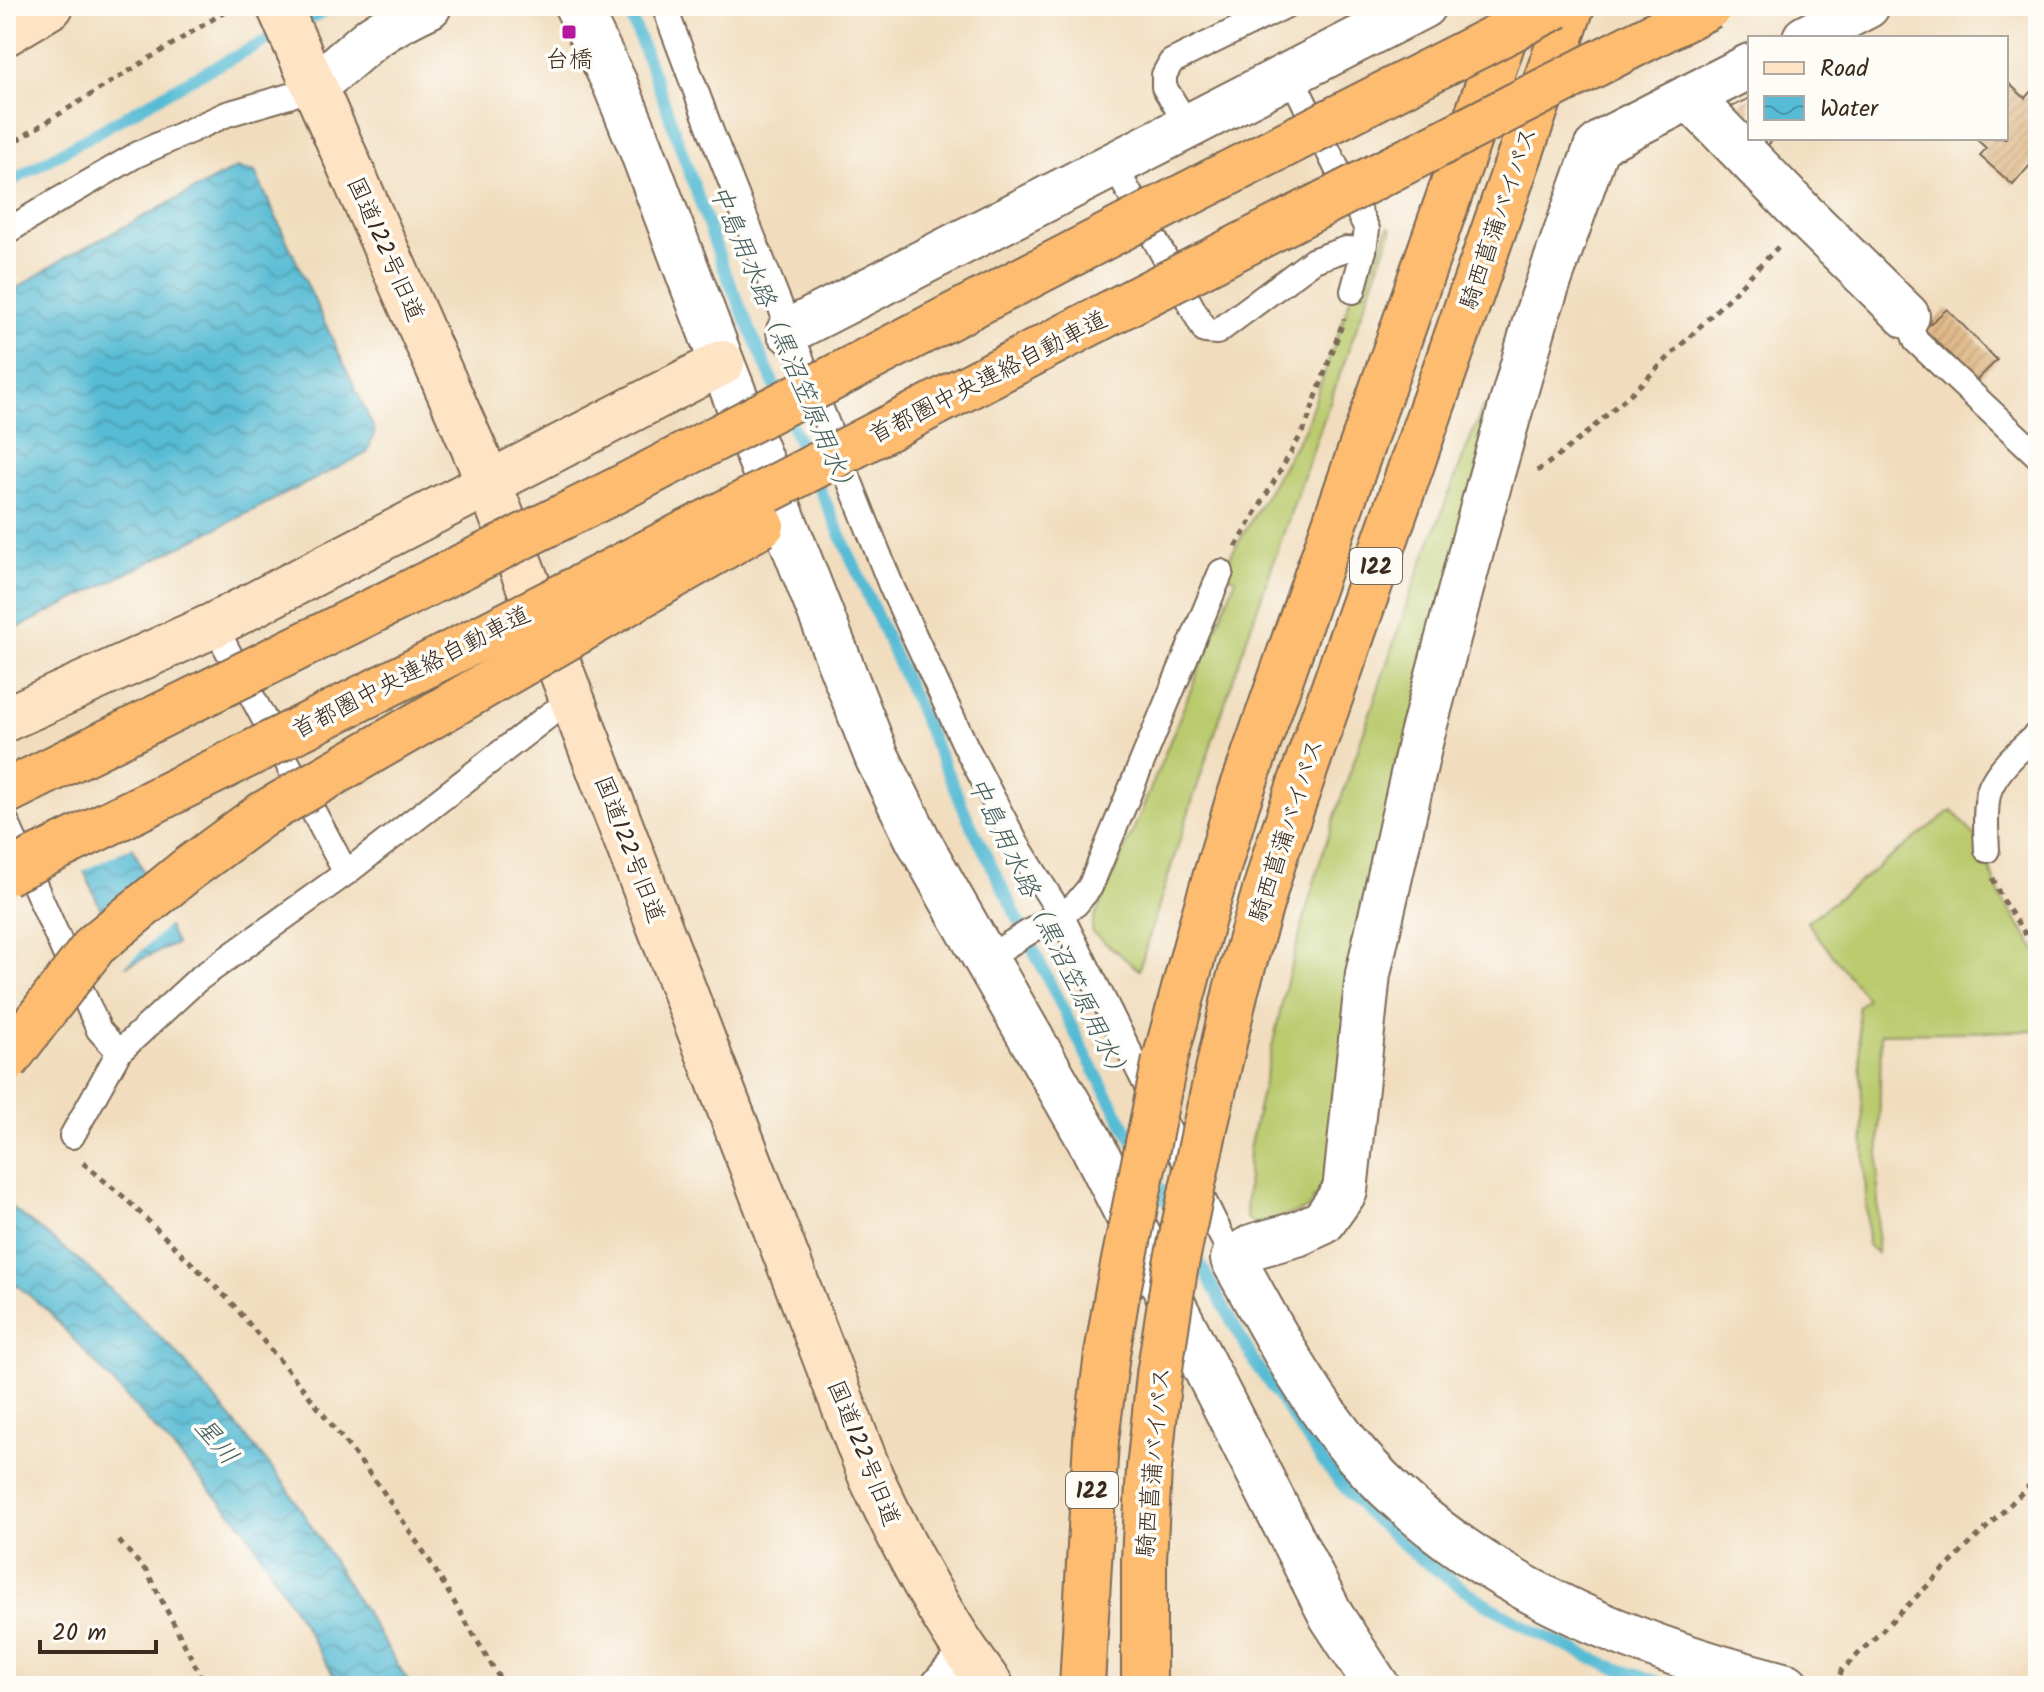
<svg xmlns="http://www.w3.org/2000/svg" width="2044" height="1692" font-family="Kalam,'Klee One',sans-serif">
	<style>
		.grass { fill: #baca6d; stroke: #7a7a46; stroke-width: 2 }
		.water { fill: url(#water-waves); stroke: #487279; stroke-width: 2 }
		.pier { fill: #f1ddbe }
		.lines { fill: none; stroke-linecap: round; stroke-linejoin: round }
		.stream { stroke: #56bbd4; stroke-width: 12 }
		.building { fill: url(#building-hatch) }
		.lane-casing { stroke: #7b6956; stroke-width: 28 }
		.street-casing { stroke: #7b6956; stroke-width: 48 }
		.secondary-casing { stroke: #7b6956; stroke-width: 48 }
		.highway-casing { stroke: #7b6956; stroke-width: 48 }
		.path { stroke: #7b6956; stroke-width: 5; stroke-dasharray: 6 6; stroke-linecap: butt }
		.lane { stroke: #fff; stroke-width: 24 }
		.street { stroke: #fff; stroke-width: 44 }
		.secondary { stroke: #fee4c5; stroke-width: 44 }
		.highway { stroke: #fdbc6f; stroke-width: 44 }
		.highway-bridge-casing { stroke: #7b6956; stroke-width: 48; stroke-linecap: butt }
		.highway-bridge { stroke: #fdbc6f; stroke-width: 44 }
		.poi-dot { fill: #b5179e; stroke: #fdfcf7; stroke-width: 3 }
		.labels { text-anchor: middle; stroke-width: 7; stroke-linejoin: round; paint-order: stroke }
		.shield { fill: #fdfcf7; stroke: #75695f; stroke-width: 2 }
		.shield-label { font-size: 22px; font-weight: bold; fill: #3b2a1e }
		.poi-label { font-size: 24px; fill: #3b2a1e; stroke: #fdfcf7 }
		.street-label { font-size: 24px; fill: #3b2a1e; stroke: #fdfcf7 }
		.water-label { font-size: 26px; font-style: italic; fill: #445d5e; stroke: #fdfcf7 }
	</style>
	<defs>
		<pattern id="water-waves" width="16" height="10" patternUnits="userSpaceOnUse" patternTransform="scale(2)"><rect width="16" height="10" fill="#56bbd4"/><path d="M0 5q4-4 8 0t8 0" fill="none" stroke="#4898ab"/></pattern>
		<pattern id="building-hatch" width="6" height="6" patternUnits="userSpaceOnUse" patternTransform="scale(2)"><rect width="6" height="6" fill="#e0ba8a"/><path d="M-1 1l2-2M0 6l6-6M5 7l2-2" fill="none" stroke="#c1a077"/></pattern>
	</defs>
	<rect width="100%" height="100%" fill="#fdfcf7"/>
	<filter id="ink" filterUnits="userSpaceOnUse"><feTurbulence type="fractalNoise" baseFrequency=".0125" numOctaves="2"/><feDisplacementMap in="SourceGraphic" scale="16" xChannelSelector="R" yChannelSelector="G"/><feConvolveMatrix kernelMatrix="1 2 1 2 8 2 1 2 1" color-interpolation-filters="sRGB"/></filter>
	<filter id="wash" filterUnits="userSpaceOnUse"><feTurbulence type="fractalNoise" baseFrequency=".006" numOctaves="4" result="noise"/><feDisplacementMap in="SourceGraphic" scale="32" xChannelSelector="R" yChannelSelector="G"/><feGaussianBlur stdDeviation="1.8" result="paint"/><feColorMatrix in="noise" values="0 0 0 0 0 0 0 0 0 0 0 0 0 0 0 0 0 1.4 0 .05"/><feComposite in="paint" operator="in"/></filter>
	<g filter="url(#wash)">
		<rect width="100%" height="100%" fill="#f1ddbe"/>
		<g class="grass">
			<path d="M1388,227L1392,229C1304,474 1215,720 1139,970L1092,932L1093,921L1139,817L1236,579L1221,572L1305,428L1353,291L1363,293Z"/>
			<path d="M1489,402V412L1327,1179L1307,1209L1257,1225L1246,1218L1249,1149L1287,981L1321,858L1412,589L1482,409Z"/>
			<path d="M1952,810L1987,850L1991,872L2001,898L2038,953V1031L1881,1033L1877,1253L1868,1245L1858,1006L1867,999L1807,922Z"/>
		</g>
		<g class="water">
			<path d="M236,168L255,172L375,431L367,453L6,634V295L66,257Z"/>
			<path d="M94,761L176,944L126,966L46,785Z"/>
			<path d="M6,1203L84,1264L176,1352L285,1484L411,1686H340L245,1528L48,1311L6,1276Z"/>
		</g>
		<g class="pier">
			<path d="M98,759L136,845L80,872L42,786Z"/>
			<path d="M150,877L171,923L123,968L102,921Z"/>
		</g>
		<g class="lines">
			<g class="stream">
				<path d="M627,6L665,104L723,267L805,456L970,823L1089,1061L1135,1145"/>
				<path d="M6,184L193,78L334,6"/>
				<path d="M1154,1179L1174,1215"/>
				<path d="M1192,1249L1255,1363L1325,1465L1366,1512L1418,1557L1478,1599L1535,1632L1607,1665L1670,1686"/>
			</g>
		</g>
		<g id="blocks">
			<g class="building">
				<path d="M2006,81L2025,98L2038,83V156L2013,185L1980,156L1986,148L1975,138H2006Z"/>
				<path d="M1750,98V138H1775L1762,151L1723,111Z"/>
				<path d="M1947,309L1997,360L1976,381L1924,329Z"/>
			</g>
		</g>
	</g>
	<g filter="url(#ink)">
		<use href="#blocks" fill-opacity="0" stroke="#7b6956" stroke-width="2"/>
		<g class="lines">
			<defs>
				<g id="lane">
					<path d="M664,6L712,134L892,588L966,747L1017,845L1061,915L1233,1259"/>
					<path d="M1290,74L1367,229L1364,250L1353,291"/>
					<path d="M1189,127L1164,87V75L1171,62L1285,6"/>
					<path d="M1114,165L1205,331L1217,332L1314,260L1346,249L1364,250"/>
					<path d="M6,232L50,205L136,155L227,114L289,96L314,85"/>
					<path d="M1907,316L1916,341L2038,456"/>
					<path d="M214,625L346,873"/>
					<path d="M6,821L99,1030L119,1052"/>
					<path d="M1987,850C1986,834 1984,800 1991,786C2001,765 2021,749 2038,733"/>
					<path d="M985,959L1047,921L1061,915L1076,904L1090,887L1221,572"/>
					<path d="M72,1136L119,1052L197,980L346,873L548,716L573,699"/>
				</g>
				<g id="street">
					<path d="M577,6L615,84L641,148L722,363L877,757L918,840L950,897L1089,1139L1332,1617L1377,1686"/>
					<path d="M1805,38L1867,6"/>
					<path d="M1750,66L1607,139L1596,148L1538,312L1489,484L1421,739L1368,974L1345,1191L1323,1222L1297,1234L1254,1246L1233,1259C1270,1325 1306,1396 1356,1454C1465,1580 1628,1646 1787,1686"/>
					<path d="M314,85C335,71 353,53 373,37C391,25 409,15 429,6"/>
					<path d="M1689,97L1806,217L1907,316"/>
					<path d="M789,331L1423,6"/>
					<path d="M944,1686L969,1657"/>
				</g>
				<g id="secondary">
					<path d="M279,6L489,483L871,1477C905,1550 942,1621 991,1686"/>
					<path d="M6,33L51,6"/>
					<path d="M6,719L214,625L722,363"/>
				</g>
				<g id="highway">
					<path d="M1165,1060L1202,922L1237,804L1515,7"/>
					<path d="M1204,1132L1236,990L1276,853L1572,6"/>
					<path d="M1082,1686L1096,1440L1107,1354L1117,1295"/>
					<path d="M1144,1686V1559L1149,1469L1159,1375"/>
				</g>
			</defs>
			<use href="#lane" class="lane-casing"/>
			<use href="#street" class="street-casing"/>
			<use href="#secondary" class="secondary-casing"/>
			<use href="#highway" class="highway-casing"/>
			<g class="path">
				<path d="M6,147L234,6"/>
				<path d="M1537,471C1574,446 1607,415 1640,385C1687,340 1733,294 1778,247"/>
				<path d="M1236,547L1305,428L1344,319"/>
				<path d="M1993,878L2001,898L2038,953"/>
				<path d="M83,1163L125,1198L230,1301L306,1392L380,1487L431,1563L504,1686"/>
				<path d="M119,1541L147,1572L206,1686"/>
				<path d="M1836,1686L1842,1670L2038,1477"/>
			</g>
			<use href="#lane" class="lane"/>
			<use href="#street" class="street"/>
			<use href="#secondary" class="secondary"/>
			<use href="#highway" class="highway"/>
			<defs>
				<g id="highway-bridge">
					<path d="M6,792L615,491L1176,200L1557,6"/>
					<path d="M6,873C387,690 762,494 1137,299C1328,200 1519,104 1710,6"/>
					<path d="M6,1061L95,945L187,870L263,814L762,525"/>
					<path d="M1117,1295L1165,1060"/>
					<path d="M1159,1375L1175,1269L1204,1132"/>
				</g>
			</defs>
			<use href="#highway-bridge" class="highway-bridge-casing"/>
			<use href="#highway-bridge" class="highway-bridge"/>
		</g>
	</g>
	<rect class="poi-dot" x="561" y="24" width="16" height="16" rx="4"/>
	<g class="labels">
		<g class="shield">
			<rect x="1350" y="548" width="52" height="36" rx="6"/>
			<rect x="1066" y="1472" width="52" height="36" rx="6"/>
		</g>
		<g class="shield-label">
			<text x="1376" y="574">122</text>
			<text x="1092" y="1498">122</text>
		</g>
		<g class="poi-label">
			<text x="569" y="67">台橋</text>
		</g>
		<g class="street-label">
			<text transform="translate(1498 218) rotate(-71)" y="8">騎西菖蒲バイパス</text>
			<text transform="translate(386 249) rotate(66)" y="8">国道122号旧道</text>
			<text transform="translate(988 377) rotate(-27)" y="8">首都圏中央連絡自動車道</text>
			<text transform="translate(411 672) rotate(-27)" y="8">首都圏中央連絡自動車道</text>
			<text transform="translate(1286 830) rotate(-72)" y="8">騎西菖蒲バイパス</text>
			<text transform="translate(630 849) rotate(69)" y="8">国道122号旧道</text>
			<text transform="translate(864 1453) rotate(68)" y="8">国道122号旧道</text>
			<text transform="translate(1153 1462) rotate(-85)" y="8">騎西菖蒲バイパス</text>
		</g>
		<g class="water-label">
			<text transform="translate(784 341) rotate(67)" y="9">中島用水路（黒沼笠原用水）</text>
			<text transform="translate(1050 930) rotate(64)" y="9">中島用水路（黒沼笠原用水）</text>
			<text transform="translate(217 1441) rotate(50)" y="9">星川</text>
		</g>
	</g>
	<rect width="2044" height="1692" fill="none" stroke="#fdfcf7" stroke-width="32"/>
	<rect x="1748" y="36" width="260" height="104" fill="#fdfcf7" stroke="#afa8a0" stroke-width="2"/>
	<rect x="1764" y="62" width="40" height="12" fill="#fee4c5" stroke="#afa8a0" stroke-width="2"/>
	<text x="1820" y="76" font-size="24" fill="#3b2a1e">Road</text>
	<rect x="1764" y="96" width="40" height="24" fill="url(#water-waves)" stroke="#afa8a0" stroke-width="2"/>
	<text x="1820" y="116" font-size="24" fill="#3b2a1e">Water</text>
	<path d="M40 1640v12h116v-12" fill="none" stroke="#3b2a1e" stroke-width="4"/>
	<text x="52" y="1640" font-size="24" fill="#3b2a1e" stroke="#fdfcf7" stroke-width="6" paint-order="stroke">20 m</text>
</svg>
